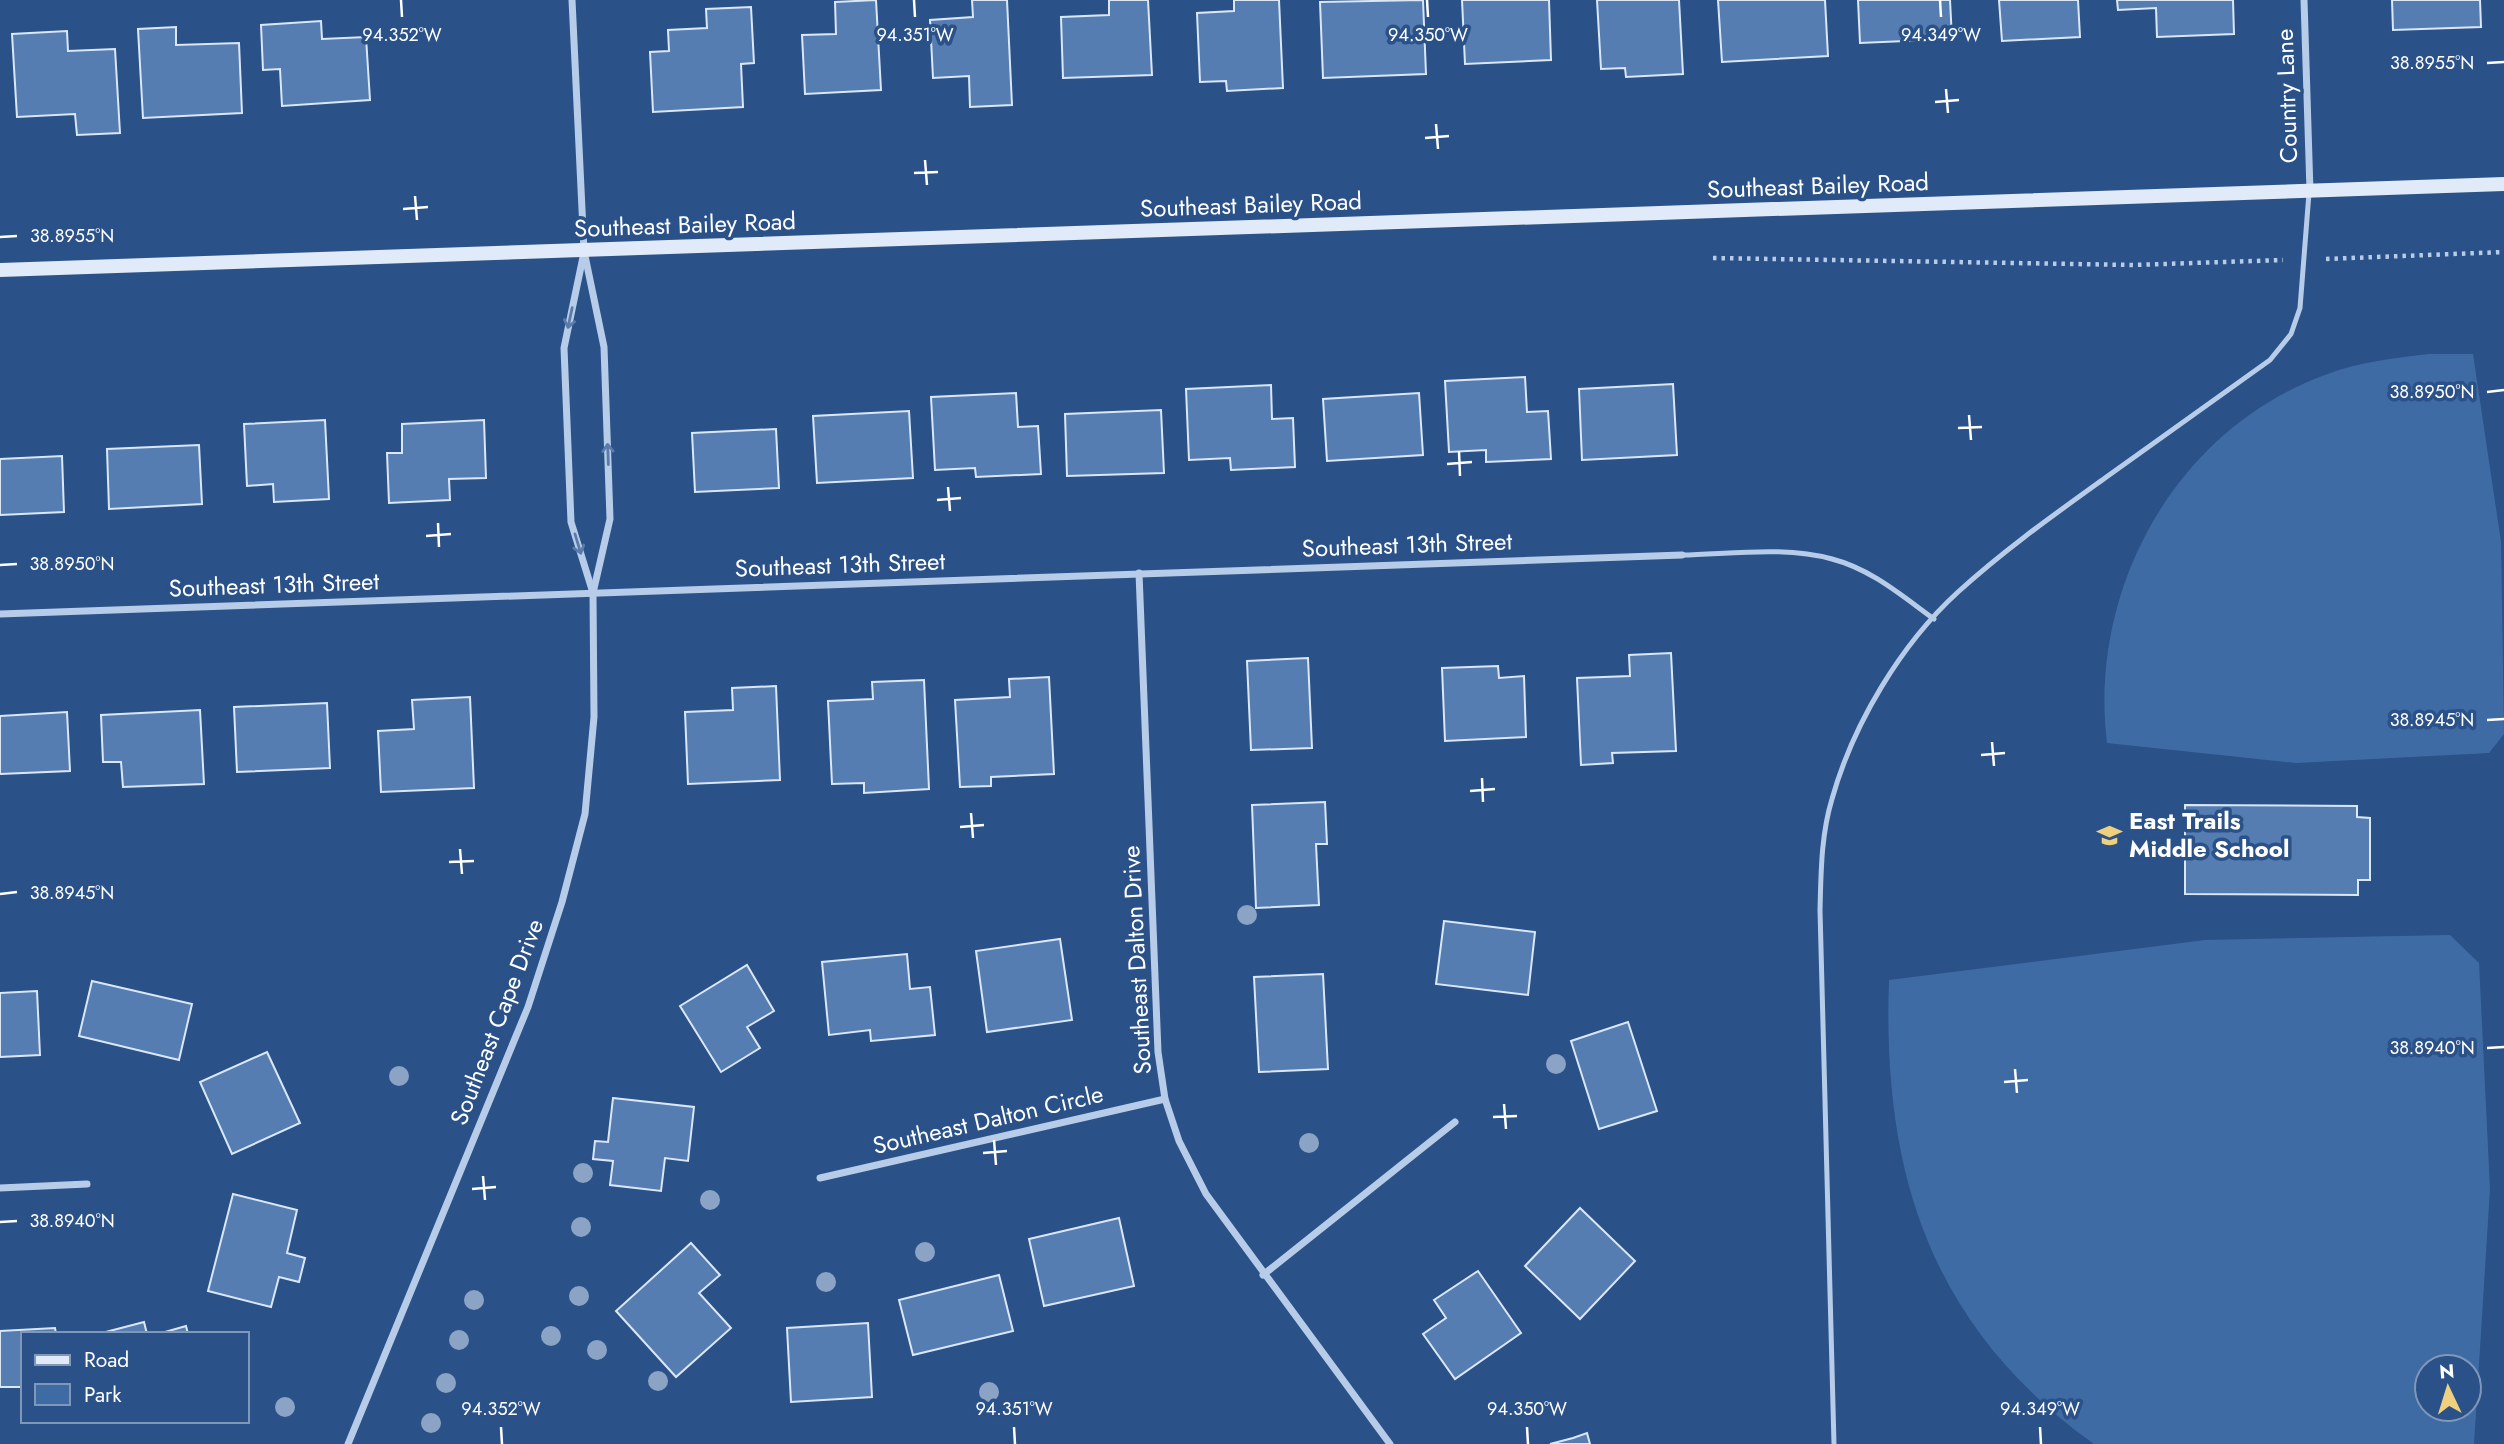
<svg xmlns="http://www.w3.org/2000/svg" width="2504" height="1444" font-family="Jost,sans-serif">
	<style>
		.green { fill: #3f6ba4; fill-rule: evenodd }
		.building { fill: #567db1; stroke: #dae7f7; stroke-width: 2 }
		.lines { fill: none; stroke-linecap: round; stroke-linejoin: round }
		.path { stroke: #b7cce8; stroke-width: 4.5; stroke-dasharray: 3.5 5; stroke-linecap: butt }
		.lane { stroke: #b7cce8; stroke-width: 5 }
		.street { stroke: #b7cce8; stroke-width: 7 }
		.secondary { stroke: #e0eaf8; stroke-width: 14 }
		.tree { fill: #8ba4c5 }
		.oneway { stroke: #5b7caa }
		.ticks { fill: none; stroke: #fff; stroke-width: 2.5 }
		.labels { text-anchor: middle; stroke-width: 7; stroke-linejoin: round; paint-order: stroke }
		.street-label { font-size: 24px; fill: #fff; stroke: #2a5188 }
		.poi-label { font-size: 24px; font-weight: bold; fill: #fff; stroke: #2a5188; text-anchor: start }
		.ticks-label { font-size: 18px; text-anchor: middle; fill: #fff; stroke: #2a5188; stroke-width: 7; stroke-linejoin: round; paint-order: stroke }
	</style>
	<rect width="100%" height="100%" fill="#2a5188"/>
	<g class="green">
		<path d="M2429,354H2473L2501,542L2504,734L2489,753L2296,763L2107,743C2088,589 2176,429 2325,375C2358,362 2394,358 2429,354Z"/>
		<path d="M2450,935L2479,963L2490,1189L2474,1444H2094C1931,1327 1882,1174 1889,980L2205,940ZM2427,1367H2469V1409H2427Z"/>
	</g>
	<g class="building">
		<path d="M876,0L881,90L805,94L802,35L836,34L835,2Z"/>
		<path d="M972,0H1007L1012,105L970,107L969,76L933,78L930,20L973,17Z"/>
		<path d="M1109,0H1148L1152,75L1063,78L1061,17L1109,15Z"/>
		<path d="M1234,0H1279L1283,88L1227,91L1226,81L1200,82L1197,13L1234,11Z"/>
		<path d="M1423,0L1426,74L1323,78L1320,2Z"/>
		<path d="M1462,0H1549L1551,60L1465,64Z"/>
		<path d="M1597,0H1679L1683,74L1626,77L1625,68L1601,69Z"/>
		<path d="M1718,0H1825L1828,56L1722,62Z"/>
		<path d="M1858,0H1950L1952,39L1860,43Z"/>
		<path d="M1999,0H2078L2080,37L2002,41Z"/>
		<path d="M2117,0H2233L2234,34L2157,37L2156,8L2118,10Z"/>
		<path d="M2392,0H2480L2481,27L2393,30Z"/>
		<path d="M751,7L754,63L741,64L743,107L653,112L650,52L669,51L668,30L707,28L706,9Z"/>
		<path d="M321,21L322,39L366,37L370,100L282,106L280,69L263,70L261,25Z"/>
		<path d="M176,27V45L239,43L242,113L143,118L138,29Z"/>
		<path d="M67,31L68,51L115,49L120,133L77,135L75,114L17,117L12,34Z"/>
		<path d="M1525,377L1527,412L1548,411L1551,459L1486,462V450L1449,452L1445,381Z"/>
		<path d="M1673,384L1677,455L1582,460L1579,389Z"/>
		<path d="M1271,385L1272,419L1293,418L1295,467L1231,470L1230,458L1189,460L1186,389Z"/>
		<path d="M1016,393L1018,427L1038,426L1041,474L976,477L975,468L935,470L931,397Z"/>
		<path d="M1419,393L1423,455L1327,461L1323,399Z"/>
		<path d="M1161,410L1164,473L1067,476L1065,414Z"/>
		<path d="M909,411L913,478L817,483L813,416Z"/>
		<path d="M325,420L329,499L274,502L273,484L247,486L244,424Z"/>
		<path d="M484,420L486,478L449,479L450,500L389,503L387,453H402V424Z"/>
		<path d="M776,429L779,488L695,492L692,433Z"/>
		<path d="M199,445L202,504L109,509L107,449Z"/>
		<path d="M62,456L64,512L0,515V459Z"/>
		<path d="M1671,653L1676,751L1612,753L1613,763L1581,765L1577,678L1630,676L1629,655Z"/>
		<path d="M1308,658L1312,748L1251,750L1247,661Z"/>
		<path d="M1498,666L1499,678L1524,676L1526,737L1445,741L1442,668Z"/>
		<path d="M1049,677L1054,774L991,777V786L960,787L955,700L1010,697L1009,679Z"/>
		<path d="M924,680L929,789L864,793V783L832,784L828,701L873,699L872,682Z"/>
		<path d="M776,686L780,780L688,784L685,712L733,710L732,688Z"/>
		<path d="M470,697L474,788L381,792L378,731L414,729L412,700Z"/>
		<path d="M327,703L330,768L237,772L234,707Z"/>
		<path d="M200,710L204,784L123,787L121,762H103L101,715Z"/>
		<path d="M67,712L70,771L0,774V716Z"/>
		<path d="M1325,802L1327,844H1316L1319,905L1256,908L1252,805Z"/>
		<path d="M2185,805L2357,806V817L2370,818V880H2358V895L2185,894Z"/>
		<path d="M1444,921L1535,932L1528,995L1436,984Z"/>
		<path d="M1060,939L1072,1020L987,1032L976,951Z"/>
		<path d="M907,954L910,989L930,987L935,1035L871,1041L870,1030L829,1035L822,962Z"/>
		<path d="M747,965L774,1011L747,1027L760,1048L721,1072L680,1006Z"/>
		<path d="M1323,974L1328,1069L1259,1072L1254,977Z"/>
		<path d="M92,981L192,1004L179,1060L79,1036Z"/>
		<path d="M37,991L40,1055L0,1057V993Z"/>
		<path d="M1628,1022L1657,1111L1599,1129L1571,1041Z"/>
		<path d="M267,1052L300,1123L232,1154L200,1082Z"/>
		<path d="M613,1098L694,1107L688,1161L665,1158L661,1191L610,1185L613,1161L593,1159L595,1141L608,1142Z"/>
		<path d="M233,1194L297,1210L287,1253L305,1258L299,1282L279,1277L271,1307L208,1291Z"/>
		<path d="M1580,1208L1635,1261L1580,1319L1525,1266Z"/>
		<path d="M1119,1218L1134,1286L1044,1306L1029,1239Z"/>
		<path d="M691,1243L720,1275L699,1293L731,1328L676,1377L616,1311Z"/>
		<path d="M1478,1271L1521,1333L1455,1379L1423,1334L1446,1318L1434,1300Z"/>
		<path d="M999,1275L1013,1331L913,1355L899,1300Z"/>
		<path d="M144,1322L147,1334H98Z"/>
		<path d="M868,1323L872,1397L791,1402L787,1328Z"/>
		<path d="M186,1326L188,1334H158Z"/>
		<path d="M55,1328L56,1334H23V1387H0V1331Z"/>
		<path d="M1587,1433L1590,1444H1550L1573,1438Z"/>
	</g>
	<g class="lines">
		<g class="path">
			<path d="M1713,258L2134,265L2283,260"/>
			<path d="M2326,259L2504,252"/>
		</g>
		<g class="lane">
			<path d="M1682,555C1731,554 1785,546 1832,559C1871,569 1902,596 1934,619"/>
			<path d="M1834,1444L1820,910C1821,873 1821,835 1832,799C1853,724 1901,644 1958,592C2004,550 2055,514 2105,478C2160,439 2215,399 2270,360L2291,334L2300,308L2309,193"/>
		</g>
		<g class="street">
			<path d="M2304,0L2310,191"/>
			<path d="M583,257L564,348L571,522L593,593"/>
			<path d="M1139,573L1158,1052L1165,1099L1179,1141L1206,1194L1390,1444"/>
			<path d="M0,614L1682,555"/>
			<path d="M820,1178L1165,1099"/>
			<path d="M0,1188L87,1184"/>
			<path d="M1263,1275L1455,1122"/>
			<path d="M348,1444L528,1007L562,902L585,814L594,717L593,593L610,519L604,347L584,251L572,0"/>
		</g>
		<path class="secondary" d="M0,270L2504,184"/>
	</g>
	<g class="tree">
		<circle cx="1247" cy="915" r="10"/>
		<circle cx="1556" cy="1064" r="10"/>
		<circle cx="399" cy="1076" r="10"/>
		<circle cx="1309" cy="1143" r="10"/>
		<circle cx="583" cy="1173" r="10"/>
		<circle cx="710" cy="1200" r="10"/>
		<circle cx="581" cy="1227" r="10"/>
		<circle cx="925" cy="1252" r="10"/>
		<circle cx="826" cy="1282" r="10"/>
		<circle cx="579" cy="1296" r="10"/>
		<circle cx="474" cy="1300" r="10"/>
		<circle cx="551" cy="1336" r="10"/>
		<circle cx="459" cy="1340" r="10"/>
		<circle cx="597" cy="1350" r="10"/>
		<circle cx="658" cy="1381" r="10"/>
		<circle cx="446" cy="1383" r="10"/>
		<circle cx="989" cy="1392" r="10"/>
		<circle cx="285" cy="1407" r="10"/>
		<circle cx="431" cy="1423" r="10"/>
	</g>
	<defs><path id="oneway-shaft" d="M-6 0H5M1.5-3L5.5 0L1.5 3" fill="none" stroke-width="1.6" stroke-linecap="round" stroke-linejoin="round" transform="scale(1.75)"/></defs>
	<g class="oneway">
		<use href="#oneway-shaft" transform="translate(570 318) rotate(102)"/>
		<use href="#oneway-shaft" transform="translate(608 454) rotate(-92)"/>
		<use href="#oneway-shaft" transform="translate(578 544) rotate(73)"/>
	</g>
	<path class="ticks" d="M401,0L402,17M914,0L915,17M1427,0L1428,17M1940,0L1941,17M2487,63L2504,62M1946,89L1948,113M1935,102L1959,100M1436,124L1438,149M1425,138L1449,136M925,160L927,185M914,173L938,172M415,196L417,220M403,209L428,207M0,237L17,236M2487,392L2504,390M1969,415L1971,440M1958,428L1982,427M1459,451L1460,476M1447,464L1472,462M948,487L950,511M937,500L961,498M438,523L439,547M426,536L451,534M0,565L17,564M2487,720L2504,719M1992,742L1994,766M1981,755L2005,753M1482,778L1483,802M1470,791L1495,789M971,813L973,838M960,827L984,825M460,849L462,874M449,862L474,861M0,894L17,892M2487,1048L2504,1047M2015,1069L2017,1093M2004,1082L2028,1080M1504,1104L1506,1129M1493,1117L1517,1116M994,1140L996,1165M983,1153L1007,1151M483,1176L485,1200M472,1189L496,1187M0,1222L17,1221M501,1427L502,1444M1014,1427L1015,1444M1527,1427L1528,1444M2040,1427L2041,1444"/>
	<defs>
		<symbol id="school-bare" viewBox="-9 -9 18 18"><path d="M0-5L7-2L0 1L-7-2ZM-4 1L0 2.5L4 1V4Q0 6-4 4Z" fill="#efd07e" stroke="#2a5188" stroke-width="2.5" paint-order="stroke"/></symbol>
	</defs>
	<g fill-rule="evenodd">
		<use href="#school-bare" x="2092" y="818" width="35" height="35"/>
	</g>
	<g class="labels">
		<g class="street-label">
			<text transform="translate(2287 96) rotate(-92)" y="8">Country Lane</text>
			<text transform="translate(1818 186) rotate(-2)" y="8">Southeast Bailey Road</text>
			<text transform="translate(1251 205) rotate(-2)" y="8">Southeast Bailey Road</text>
			<text transform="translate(685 225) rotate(-2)" y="8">Southeast Bailey Road</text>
			<text transform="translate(1407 545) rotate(-2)" y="8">Southeast 13th Street</text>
			<text transform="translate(840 565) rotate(-2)" y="8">Southeast 13th Street</text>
			<text transform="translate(274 585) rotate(-2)" y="8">Southeast 13th Street</text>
			<text transform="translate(1137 960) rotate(-93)" y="8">Southeast Dalton Drive</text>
			<text transform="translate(497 1022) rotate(-69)" y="8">Southeast Cape Drive</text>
			<text transform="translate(988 1120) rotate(-13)" y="8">Southeast Dalton Circle</text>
		</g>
		<g class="poi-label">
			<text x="2129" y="829">East Trails<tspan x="2129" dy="28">Middle School</tspan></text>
		</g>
	</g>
	<g class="ticks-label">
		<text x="402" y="41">94.352°W</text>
		<text x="915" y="41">94.351°W</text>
		<text x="1428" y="41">94.350°W</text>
		<text x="1941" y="41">94.349°W</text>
		<text x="2432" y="69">38.8955°N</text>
		<text x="72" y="242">38.8955°N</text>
		<text x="2432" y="398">38.8950°N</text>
		<text x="72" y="570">38.8950°N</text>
		<text x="2432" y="726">38.8945°N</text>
		<text x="72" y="899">38.8945°N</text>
		<text x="2432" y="1054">38.8940°N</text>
		<text x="72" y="1227">38.8940°N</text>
		<text x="501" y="1415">94.352°W</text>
		<text x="1014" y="1415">94.351°W</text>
		<text x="1527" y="1415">94.350°W</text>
		<text x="2040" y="1415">94.349°W</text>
	</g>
	<rect x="21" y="1332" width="228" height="91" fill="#2a5188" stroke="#7f97b8" stroke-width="2"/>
	<rect x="35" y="1355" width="35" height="10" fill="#e0eaf8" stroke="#7f97b8" stroke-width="2"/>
	<text x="84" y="1367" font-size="21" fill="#ffffff">Road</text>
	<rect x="35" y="1384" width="35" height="21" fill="#3f6ba4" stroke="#7f97b8" stroke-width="2"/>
	<text x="84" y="1402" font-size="21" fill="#ffffff">Park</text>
	<g transform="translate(2448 1388) rotate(356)"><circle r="33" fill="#2a5188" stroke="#7f97b8" stroke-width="2"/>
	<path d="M0-5L12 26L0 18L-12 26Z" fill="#efd07e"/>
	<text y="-10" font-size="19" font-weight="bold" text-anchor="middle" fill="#ffffff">N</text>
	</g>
</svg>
